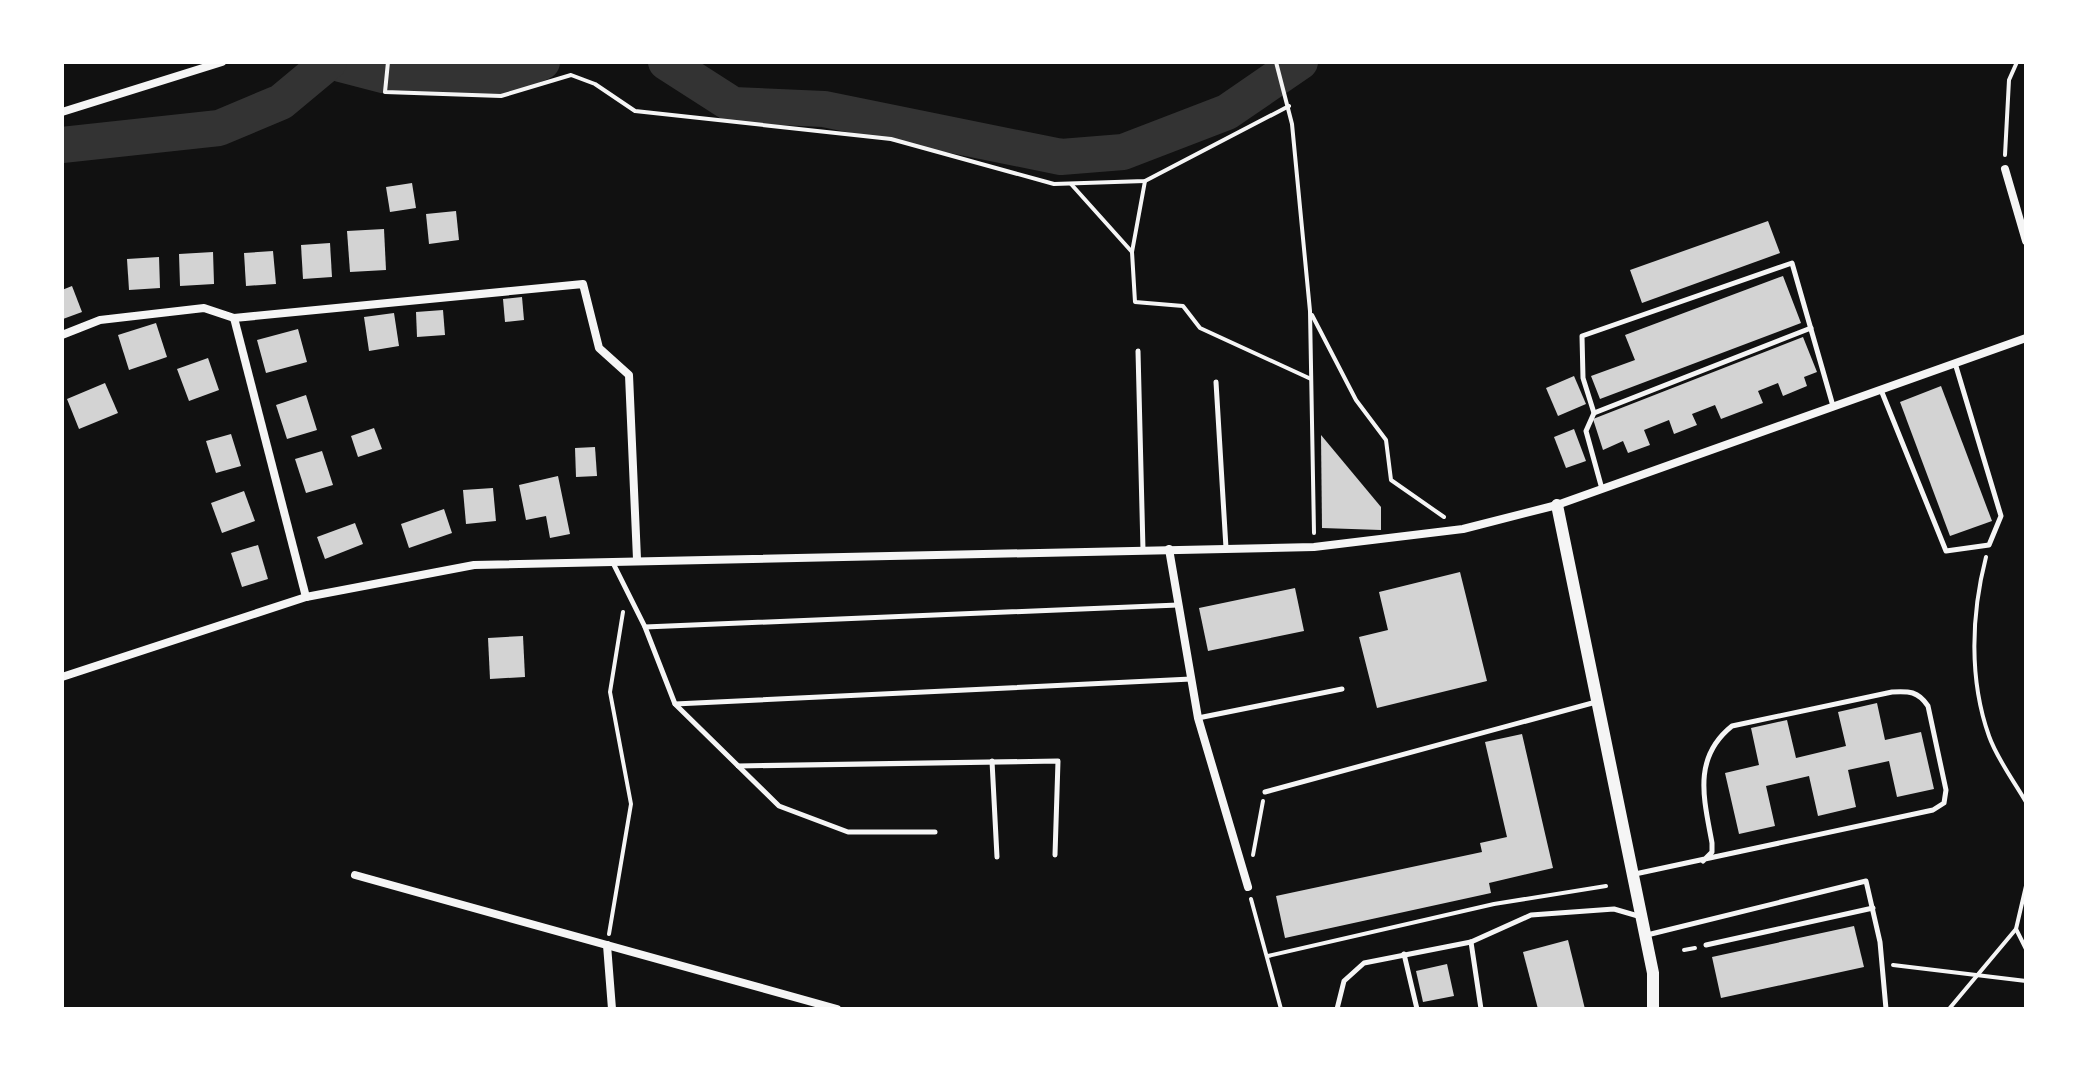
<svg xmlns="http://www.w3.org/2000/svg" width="2088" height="1071" font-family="Arial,sans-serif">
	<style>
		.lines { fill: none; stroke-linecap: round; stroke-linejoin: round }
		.river { stroke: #333; stroke-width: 36 }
		.building { fill: #d3d3d3 }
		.path { stroke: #f5f5f5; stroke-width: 4 }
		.service { stroke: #f5f5f5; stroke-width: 5 }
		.minor { stroke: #f5f5f5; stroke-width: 8 }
		.tertiary { stroke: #f5f5f5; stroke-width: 12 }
	</style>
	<rect width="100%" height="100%" fill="#111"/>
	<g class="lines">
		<g class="river">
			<path d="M333,62L383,75L505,77L542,62"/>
			<path d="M666,62L733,105L824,109L1061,157L1123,152L1227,112L1300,62"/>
			<path d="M62,145L219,128L281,102L329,62"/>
		</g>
	</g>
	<g class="building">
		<path d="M412,183L416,208L390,212L386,187Z"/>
		<path d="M456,211L459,240L429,244L426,214Z"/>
		<path d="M1768,221L1780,253L1642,303L1630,270Z"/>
		<path d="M384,229L386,270L350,272L347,231Z"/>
		<path d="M330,243L332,277L303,279L301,245Z"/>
		<path d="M273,251L276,284L246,286L244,253Z"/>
		<path d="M213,252L214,284L180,286L179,254Z"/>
		<path d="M159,257L160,288L129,290L127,259Z"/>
		<path d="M1783,276L1801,323L1600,399L1591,376L1635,360L1625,335Z"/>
		<path d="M72,286L82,312L63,319L62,290Z"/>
		<path d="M522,297L524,320L505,322L503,299Z"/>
		<path d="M443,310L445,335L417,337L416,312Z"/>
		<path d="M394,313L399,346L369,351L364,317Z"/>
		<path d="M156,323L167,357L129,370L118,335Z"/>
		<path d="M298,329L307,362L266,373L257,340Z"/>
		<path d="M1803,337L1817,372L1804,377L1807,386L1783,396L1778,383L1758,391L1763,403L1721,419L1715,405L1692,414L1697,425L1674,434L1669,420L1644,430L1650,445L1628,453L1623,441L1603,450L1593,419Z"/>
		<path d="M208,358L219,390L189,401L177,369Z"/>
		<path d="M1574,376L1586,404L1558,416L1546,388Z"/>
		<path d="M105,383L118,413L79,429L67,399Z"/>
		<path d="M1941,386L1992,521L1950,536L1900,402Z"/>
		<path d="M306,395L317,430L287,439L276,405Z"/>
		<path d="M374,428L382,449L358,457L351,436Z"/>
		<path d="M1574,429L1586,461L1566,468L1554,437Z"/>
		<path d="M231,434L241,466L216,473L206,441Z"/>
		<path d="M1321,435L1381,507V530L1322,528Z"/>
		<path d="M595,447L597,476L576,477L575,448Z"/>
		<path d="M322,451L333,485L306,493L295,459Z"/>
		<path d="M558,476L570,534L550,538L546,516L526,520L519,485Z"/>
		<path d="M493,488L496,521L466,524L463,490Z"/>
		<path d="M244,491L255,521L222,533L211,503Z"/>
		<path d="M444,509L452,533L409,548L401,524Z"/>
		<path d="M355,523L363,544L325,559L317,537Z"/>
		<path d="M258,545L268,579L242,587L231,553Z"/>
		<path d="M1460,572L1487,681L1377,708L1359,637L1388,630L1379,592Z"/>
		<path d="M1295,588L1304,631L1208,651L1199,608Z"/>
		<path d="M523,636L525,677L490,679L488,638Z"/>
		<path d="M1877,703L1885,740L1921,732L1934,789L1897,797L1889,761L1848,770L1856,807L1818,816L1809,776L1766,786L1775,826L1739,834L1725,773L1759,765L1751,728L1787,720L1796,758L1846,746L1838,712Z"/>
		<path d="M1522,734L1553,868L1489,883L1491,893L1285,938L1276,896L1482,852L1480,843L1507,837L1485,742Z"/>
		<path d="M1854,926L1864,967L1721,998L1712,957Z"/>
		<path d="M1568,940L1585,1009H1538L1523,952Z"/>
		<path d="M1447,964L1454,996L1423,1002L1416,971Z"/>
	</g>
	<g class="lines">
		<g class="path">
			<path d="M388,62L385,92L501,96L571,75L595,84L635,111L891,139L1054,184L1145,181L1289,106"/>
			<path d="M1276,62L1292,124L1310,311L1314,533"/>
			<path d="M2005,155L2009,80L2017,62"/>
			<path d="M1071,184L1132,252L1135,302L1183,306L1200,328L1311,379"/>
			<path d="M1132,252L1145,181"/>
			<path d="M1312,315L1356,400L1386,440L1391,480L1444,517"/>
			<path d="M1986,557C1971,615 1969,680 1989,736C1997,759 2014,781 2026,802"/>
			<path d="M1253,855L1263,801"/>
			<path d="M1251,899L1281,1009"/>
			<path d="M2016,929L2026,949"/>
			<path d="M609,934L631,804L610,692L623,612"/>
			<path d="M1684,950L1695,948"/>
			<path d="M1268,956L1494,904L1606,886"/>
			<path d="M1893,965L2026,981"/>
			<path d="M1949,1009L2016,929L2026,886"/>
		</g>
		<g class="service">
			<path d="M1138,351L1143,550"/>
			<path d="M1216,382L1226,548"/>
			<path d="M1881,390L1946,551L1989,545L2001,516L1955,363"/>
			<path d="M1594,413L1811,328"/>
			<path d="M1602,489L1586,431L1594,413L1583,378L1582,336L1792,263L1833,406"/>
			<path d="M612,561L645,627L675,704L779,806L848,832H935"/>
			<path d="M645,627L1178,605"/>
			<path d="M675,704L1191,679"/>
			<path d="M1198,718L1342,689"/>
			<path d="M992,761L997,857"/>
			<path d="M738,766L1058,761L1055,855"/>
			<path d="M1265,792L1596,702"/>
			<path d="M1635,874L1933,810L1944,803L1946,790L1928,706C1918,691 1909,691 1892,692L1732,726C1692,758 1704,799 1712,843V852L1703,861"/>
			<path d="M1647,935L1866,881L1880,942L1886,1009"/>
			<path d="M1471,942L1481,1009"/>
			<path d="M1706,945L1873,908"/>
			<path d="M1404,954L1417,1009"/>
			<path d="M1337,1009L1344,981L1364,963L1471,942L1531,915L1614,909L1638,916"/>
		</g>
		<g class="minor">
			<path d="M62,112L222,62"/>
			<path d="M2005,169L2026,241"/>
			<path d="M234,318L306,597"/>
			<path d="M62,335L100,320L204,308L234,318L583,284L599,348L629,375L637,559"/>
			<path d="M1169,549L1198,718L1248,887"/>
			<path d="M62,677L306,597L474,565L1314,547L1463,529L1557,505L2026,338"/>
			<path d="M355,875L837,1009"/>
			<path d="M607,945L612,1009"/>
		</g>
		<path class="tertiary" d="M1557,505L1653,973V1009"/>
	</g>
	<rect width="2088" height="1071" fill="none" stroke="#ffffff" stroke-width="128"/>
</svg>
